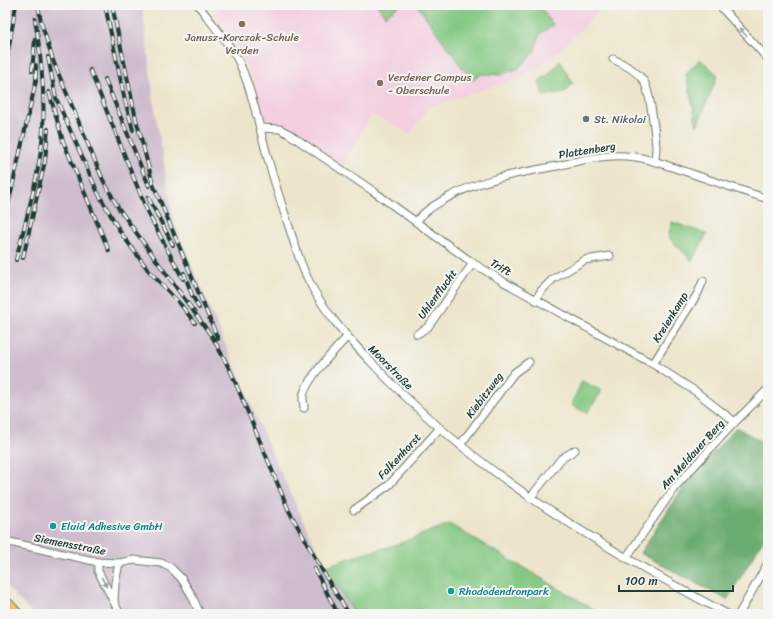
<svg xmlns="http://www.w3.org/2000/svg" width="773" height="619" font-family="Sriracha,sans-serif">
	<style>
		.built { fill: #f3cfe0 }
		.industrial { fill: #cfbdcf }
		.green { fill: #84c882; stroke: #52825b }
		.forest { fill: #6bac70; stroke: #457452 }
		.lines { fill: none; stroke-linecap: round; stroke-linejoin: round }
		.minor-casing { stroke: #677869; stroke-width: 9 }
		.major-casing { stroke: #677869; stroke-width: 11 }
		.minor { stroke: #fff; stroke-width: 7 }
		.major { stroke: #f6c06b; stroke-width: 9 }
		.rail-casing { stroke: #1f3d34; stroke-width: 4 }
		.rail { stroke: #f6f6f2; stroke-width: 2.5; stroke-dasharray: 8; stroke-linecap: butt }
		.oneway { fill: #8f9e9a }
		.education-dot { fill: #8d6e63; stroke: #f6f6f2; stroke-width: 1.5 }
		.worship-dot { fill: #6b7280; stroke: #f6f6f2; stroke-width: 1.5 }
		.culture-dot { fill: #0f9aa8; stroke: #f6f6f2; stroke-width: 1.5 }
		.labels { text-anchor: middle; stroke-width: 4; stroke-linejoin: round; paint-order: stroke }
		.education-label { font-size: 11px; fill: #785e54; stroke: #f6f6f2 }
		.worship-label { font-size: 11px; fill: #5b616d; stroke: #f6f6f2; text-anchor: start }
		.street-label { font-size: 11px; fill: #1f3d34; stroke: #f6f6f2 }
		.culture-label { font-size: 11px; fill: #0d838f; stroke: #f6f6f2; text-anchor: start }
	</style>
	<rect width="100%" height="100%" fill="#f6f6f2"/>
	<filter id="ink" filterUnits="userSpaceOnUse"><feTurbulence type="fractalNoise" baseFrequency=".025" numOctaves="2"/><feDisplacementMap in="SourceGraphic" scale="8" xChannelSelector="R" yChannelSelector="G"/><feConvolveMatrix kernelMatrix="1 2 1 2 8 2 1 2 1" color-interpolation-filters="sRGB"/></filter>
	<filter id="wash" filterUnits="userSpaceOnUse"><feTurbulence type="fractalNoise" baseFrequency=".012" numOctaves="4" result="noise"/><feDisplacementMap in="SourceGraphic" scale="16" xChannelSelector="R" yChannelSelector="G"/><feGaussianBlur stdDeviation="0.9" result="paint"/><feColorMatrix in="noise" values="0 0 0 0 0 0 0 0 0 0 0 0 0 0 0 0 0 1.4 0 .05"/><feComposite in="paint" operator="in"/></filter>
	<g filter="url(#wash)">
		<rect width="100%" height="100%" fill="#ede5cb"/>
		<path class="built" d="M224,5H605L553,57L518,79L429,107L410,134L372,114L343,165L282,124L265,118L262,114L260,101L252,76L236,45L213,13Z"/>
		<path class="industrial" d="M5,5H142L155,110L174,224L272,454L325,567L355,614H32L5,585Z"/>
		<g class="green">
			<path d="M377,5H400L385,16Z"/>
			<path d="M417,5H539L553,25L540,34L534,52L519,68L500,75L481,74L472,81Z"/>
			<path d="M700,59L718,75L697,126L686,74Z"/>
			<path d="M560,61L573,84L565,92L543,96L539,81L549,74Z"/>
			<path d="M672,222L707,234L692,261L668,237Z"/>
			<path d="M582,381L602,391L587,413L571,405Z"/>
			<path d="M449,524L602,614H355L325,567L340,561L398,544Z"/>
		</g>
		<path class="forest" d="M736,427L768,445V532L727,600L640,553L684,486Z"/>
	</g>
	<g filter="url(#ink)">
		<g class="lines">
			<defs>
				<g id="minor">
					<path d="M198,5C210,21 228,42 238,60C250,85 256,113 263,140C271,172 281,203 291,233C296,248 300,263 307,277C322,310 348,338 373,364C474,472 598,545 727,614"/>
					<path d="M719,5L768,59"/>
					<path d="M613,59C624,64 636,70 643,80C650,89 655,133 656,146C656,151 655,157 655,162"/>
					<path d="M260,128L280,129L289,134L373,191L473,263L504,282L653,364L695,391L735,422"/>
					<path d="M416,222C424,211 435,205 447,198C481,179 519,173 557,166C579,161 603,154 626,156C646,157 665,165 684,171C712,181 740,190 768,199"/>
					<path d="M536,300L541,291L553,279L585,260L610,256"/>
					<path d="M417,334L428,327L473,263"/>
					<path d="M653,364L698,293L703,281"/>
					<path d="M304,408C304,405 303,401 303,398C304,381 335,350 347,337"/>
					<path d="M460,445L514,373L529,362"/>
					<path d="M530,498L561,459L575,450"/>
					<path d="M354,510L389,485L439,429"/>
					<path d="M5,541L98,562L119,563L134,560L161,563L171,568L181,578L191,594L200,614"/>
					<path d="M626,558L675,487L735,422L768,389"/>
					<path d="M98,562V571L120,614"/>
					<path d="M114,601L115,583L119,563"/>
					<path d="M739,614L768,563"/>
				</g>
				<path id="major" d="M5,600L18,614"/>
			</defs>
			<use href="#minor" class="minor-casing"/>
			<use href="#major" class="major-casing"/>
			<use href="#minor" class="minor"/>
			<use href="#major" class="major"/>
			<defs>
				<g id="rail">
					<path d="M38,5L41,22L54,63L103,180L119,209L213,338L231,372L289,511L326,577L349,614"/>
					<path d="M105,5L125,101L133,130"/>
					<path d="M112,5L136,119L153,184L218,339"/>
					<path d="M48,57L56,98L98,193L121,233L149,271L181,305L195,323"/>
					<path d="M5,70L16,5"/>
					<path d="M90,70L148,213L183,279"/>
					<path d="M32,71L35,39"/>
					<path d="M105,79L149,186"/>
					<path d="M49,92L63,141L109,251"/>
					<path d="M148,197L173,245"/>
					<path d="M5,219L36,81V65"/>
					<path d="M23,258L45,161L48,129"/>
					<path d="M16,260C26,218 41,171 43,128C45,92 41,55 35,19"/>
					<path d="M184,273L192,295L199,308"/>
					<path d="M314,568L338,614"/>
				</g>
			</defs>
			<use href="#rail" class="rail-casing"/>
			<use href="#rail" class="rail"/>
		</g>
		<defs><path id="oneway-solid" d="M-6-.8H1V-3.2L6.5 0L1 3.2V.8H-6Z"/></defs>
		<g class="oneway">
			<use href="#oneway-solid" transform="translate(743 32) rotate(-132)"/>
			<use href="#oneway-solid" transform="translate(104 582) rotate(63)"/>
		</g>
	</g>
	<g class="education-dot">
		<circle cx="242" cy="24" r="4"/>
		<circle cx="380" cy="83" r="4"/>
	</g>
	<circle class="worship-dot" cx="586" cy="119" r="4"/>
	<g class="culture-dot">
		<circle cx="53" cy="526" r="4"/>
		<circle cx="451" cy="591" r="4"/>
	</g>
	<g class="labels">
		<g class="education-label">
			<text x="242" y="41">Janusz-Korczak-Schule<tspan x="242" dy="13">Verden</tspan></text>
			<text x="388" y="81" text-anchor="start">Verdener Campus<tspan x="388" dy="13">- Oberschule</tspan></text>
		</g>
		<g class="worship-label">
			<text x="594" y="123">St. Nikolai</text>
		</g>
		<g class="street-label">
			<text transform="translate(587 150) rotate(-9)" y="4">Plattenberg</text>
			<text transform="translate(501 267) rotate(31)" y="4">Trift</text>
			<text transform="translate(437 294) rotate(-54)" y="4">Uhlenflucht</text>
			<text transform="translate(670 317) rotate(-58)" y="4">Kreienkamp</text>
			<text transform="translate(391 367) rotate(45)" y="4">Moorstraße</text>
			<text transform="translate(484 395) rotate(-53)" y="4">Kiebitzweg</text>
			<text transform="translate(692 454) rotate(-48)" y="4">Am Meldauer Berg</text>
			<text transform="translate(399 456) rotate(-47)" y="4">Falkenhorst</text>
			<text transform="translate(70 544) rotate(11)" y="4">Siemensstraße</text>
		</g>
		<g class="culture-label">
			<text x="61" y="530">Eluid Adhesive GmbH</text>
			<text x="459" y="595">Rhododendronpark</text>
		</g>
	</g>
	<rect width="773" height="619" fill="none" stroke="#f6f6f2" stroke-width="20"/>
	<path d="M619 585v6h114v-6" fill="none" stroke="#1f3d34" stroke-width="2"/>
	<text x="625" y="585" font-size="12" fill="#1f3d34" stroke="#f6f6f2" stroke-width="3" paint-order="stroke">100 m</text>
</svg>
